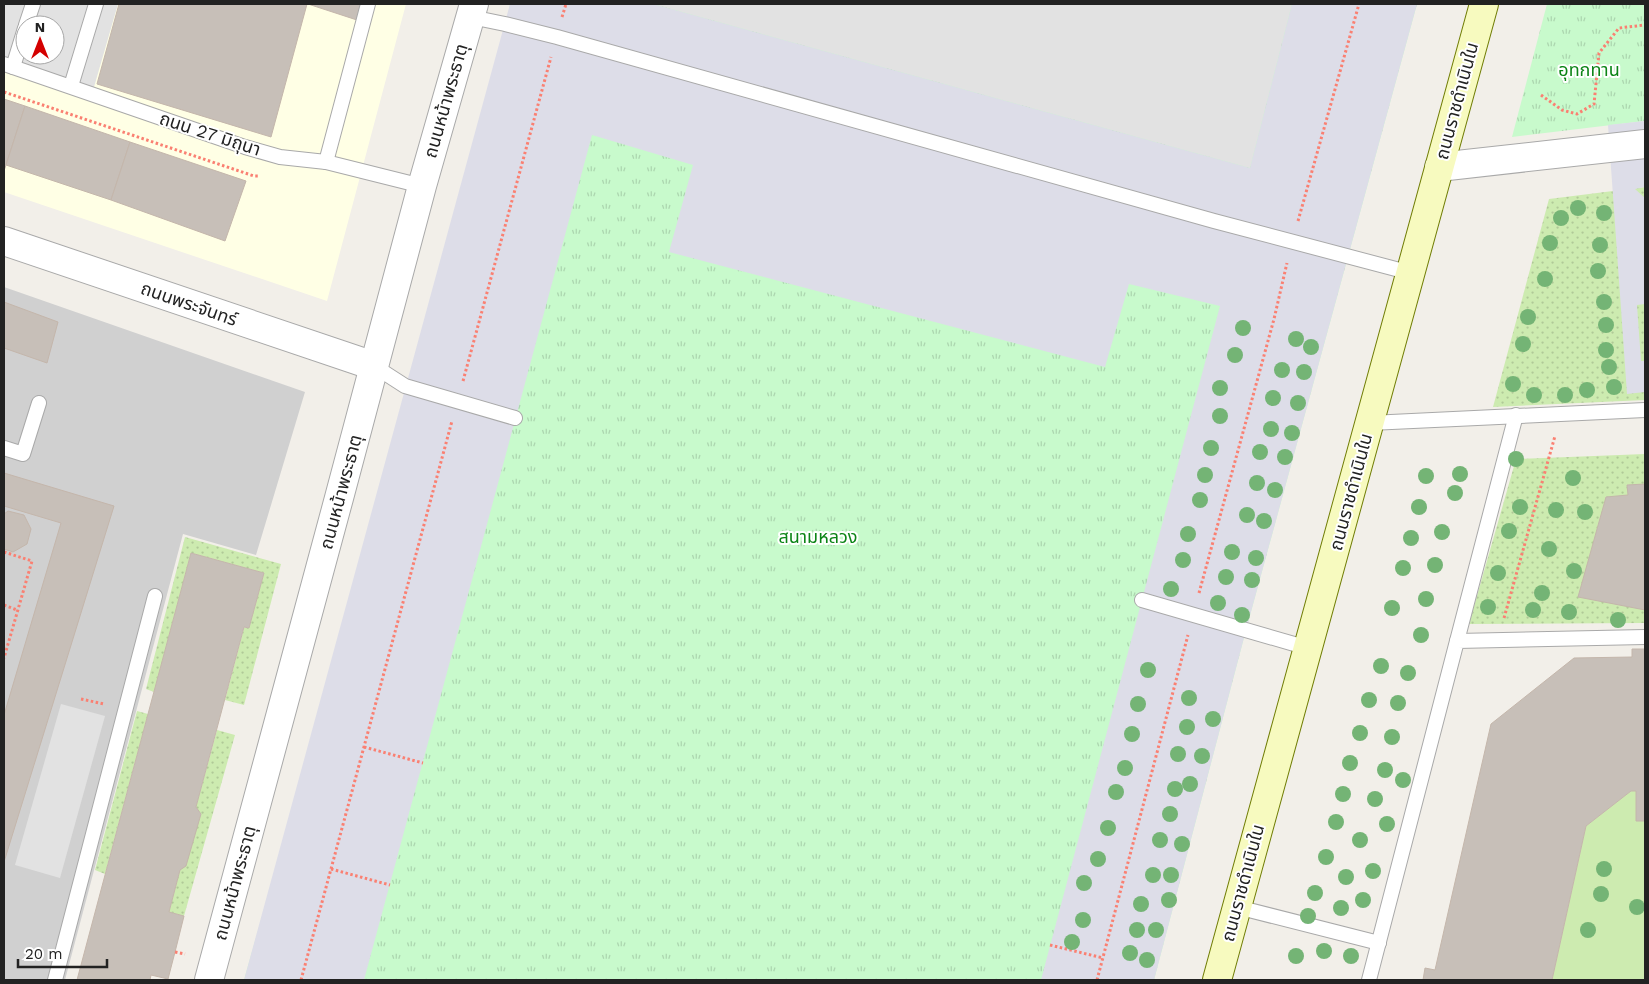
<svg xmlns="http://www.w3.org/2000/svg" width="1649" height="984" font-family="'Work Sans','Noto Sans Thai',sans-serif">
	<style>
		.education { fill: #ffffe5; fill-rule: evenodd }
		.religious { fill: #d0d0d0 }
		.grass { fill: url(#grass-dots) }
		.park { fill: url(#park-tufts) }
		.garden { fill: #cdebb0 }
		.parking { fill: #e2e2e2; fill-rule: evenodd }
		.plaza { fill: #dddde8 }
		.building { fill: #c7bfb8; stroke: #c4b6ab }
		.lines { fill: none; stroke-linecap: round; stroke-linejoin: round }
		.service-casing { stroke: #a9a9a9; stroke-width: 16 }
		.minor-casing { stroke: #a9a9a9; stroke-width: 30 }
		.tertiary-casing { stroke: #a9a9a9; stroke-width: 30 }
		.secondary-casing { stroke: #707d05; stroke-width: 30 }
		.path { stroke: #fa8072; stroke-width: 3; stroke-dasharray: 2.5 2.5; stroke-linecap: butt }
		.service { stroke: #fff; stroke-width: 14 }
		.minor { stroke: #fff; stroke-width: 28 }
		.tertiary { stroke: #fff; stroke-width: 28 }
		.secondary { stroke: #f7fabf; stroke-width: 28 }
		.tree { fill: #74b475 }
		.labels { text-anchor: middle; stroke-width: 4; stroke-linejoin: round; paint-order: stroke }
		.park-label { font-size: 18px; fill: #0c8416; stroke: #fff }
		.street-label { font-size: 18px; fill: #222; stroke: #fff }
	</style>
	<defs>
		<pattern id="grass-dots" width="8" height="8" patternUnits="userSpaceOnUse" patternTransform="scale(1.25)"><rect width="8" height="8" fill="#cdebb0"/><path d="M2 2h.1M6 6h.1" fill="none" stroke="#b0c997" stroke-width="1.8" stroke-linecap="round"/></pattern>
		<pattern id="park-tufts" width="24" height="20" patternUnits="userSpaceOnUse" patternTransform="scale(1.25)"><rect width="24" height="20" fill="#c8facc"/><path d="M3 7l-1-3M5 7V3M7 7l1-3M15 17l-1-3M17 17v-4M19 17l1-3" fill="none" stroke="#acd6af"/></pattern>
	</defs>
	<rect width="100%" height="100%" fill="#f2efe9"/>
	<path class="education" d="M4,4H406L327,301L4,192ZM25,25H55V55H25Z"/>
	<path class="religious" d="M4,287L305,392L256,555L183,534L65,980H4Z"/>
	<g class="grass">
		<path d="M1645,187V400L1493,407L1549,199Z"/>
		<path d="M1645,454V623L1469,624L1516,459Z"/>
		<path d="M185,537L281,564L244,705L225,700L244,628H249L264,573L191,553L154,692L146,689Z"/>
		<path d="M137,711L148,714L105,874L95,870Z"/>
		<path d="M217,730L235,735L184,916L169,912L180,870L201,814L196,807Z"/>
	</g>
	<g class="park">
		<path d="M510,4H1417L1246,630L1154,980H244L494,97Z"/>
		<path d="M1547,4H1645V121L1512,137Z"/>
	</g>
	<path class="garden" d="M1631,791H1636V821H1645V980H1552L1586,826Z"/>
	<g class="parking">
		<path d="M4,4H118L92,94L4,64ZM25,25H55V55H25Z"/>
		<path d="M653,4H1292L1250,168Z"/>
		<path d="M61,704L105,716L60,878L15,865Z"/>
	</g>
	<g class="plaza">
		<path d="M510,4H653L1250,168L1292,4H1417L1246,630L1154,980H1041L1220,306L1129,284L1105,367L669,252L693,165L592,135L364,980H244Z"/>
		<path d="M1645,121V187L1635,189L1645,198V304L1637,305L1641,361H1645V392L1627,394L1608,125Z"/>
	</g>
	<g class="building">
		<path d="M119,4H307L271,137L97,84Z"/>
		<path d="M308,4H368L363,22Z"/>
		<path d="M4,99L25,106L4,171Z"/>
		<path d="M25,106L130,142L111,200L6,165Z"/>
		<path d="M130,142L246,181L225,241L111,200Z"/>
		<path d="M4,302L58,322L47,363L4,348Z"/>
		<path d="M4,473L114,506L4,862V715L61,523L4,506Z"/>
		<path d="M1645,484V610L1578,597L1606,497L1628,495L1627,485Z"/>
		<path d="M8,511L24,515L31,529L27,544L13,552L4,549V514Z"/>
		<path d="M191,553L264,573L249,628L244,627L196,807L201,814L186,866L180,870L169,912L184,916L175,952L168,979L151,975L150,980H77Z"/>
		<path d="M1632,649H1645V821H1636V791H1631L1586,826L1552,980H1423L1425,968L1435,970L1491,724L1574,658L1632,657Z"/>
	</g>
	<g class="lines">
		<defs>
			<g id="service">
				<path d="M471,17L505,24L557,37L1214,221L1411,273"/>
				<path d="M26,25L33,4"/>
				<path d="M4,64L245,147L280,157L326,162L422,186"/>
				<path d="M13,67L25,28"/>
				<path d="M71,86L96,4"/>
				<path d="M326,162L368,4"/>
				<path d="M374,366L405,386L515,418"/>
				<path d="M1370,423L1645,410"/>
				<path d="M4,448L23,454L39,403"/>
				<path d="M1142,600L1308,648"/>
				<path d="M1457,641L1516,415"/>
				<path d="M1237,907L1379,943"/>
				<path d="M55,980L155,596"/>
				<path d="M1369,980L1457,641L1645,637"/>
			</g>
			<path id="minor" d="M1439,167L1645,144"/>
			<g id="tertiary">
				<path d="M4,241L374,366"/>
				<path d="M209,980L339,498L422,186L474,4"/>
			</g>
			<path id="secondary" d="M1217,980L1484,4"/>
		</defs>
		<use href="#service" class="service-casing"/>
		<use href="#minor" class="minor-casing"/>
		<use href="#tertiary" class="tertiary-casing"/>
		<use href="#secondary" class="secondary-casing"/>
		<g class="path">
			<path d="M562,17L566,4"/>
			<path d="M4,92L254,176H260"/>
			<path d="M1541,95L1562,110L1577,114L1594,104L1599,53L1619,28L1645,25"/>
			<path d="M1298,221L1359,4"/>
			<path d="M463,381L551,57"/>
			<path d="M4,552L32,561L4,658"/>
			<path d="M1199,593L1274,319L1287,263"/>
			<path d="M4,605L17,610"/>
			<path d="M1504,618L1555,436"/>
			<path d="M81,699L104,704"/>
			<path d="M364,747L423,763"/>
			<path d="M331,869L390,885"/>
			<path d="M1050,945L1103,958"/>
			<path d="M175,952L185,954"/>
			<path d="M301,980L452,421"/>
			<path d="M1097,980L1188,635"/>
		</g>
		<use href="#service" class="service"/>
		<use href="#minor" class="minor"/>
		<use href="#tertiary" class="tertiary"/>
		<use href="#secondary" class="secondary"/>
	</g>
	<g class="tree">
		<circle cx="1578" cy="208" r="8"/>
		<circle cx="1604" cy="213" r="8"/>
		<circle cx="1561" cy="218" r="8"/>
		<circle cx="1550" cy="243" r="8"/>
		<circle cx="1600" cy="245" r="8"/>
		<circle cx="1598" cy="271" r="8"/>
		<circle cx="1545" cy="279" r="8"/>
		<circle cx="1604" cy="302" r="8"/>
		<circle cx="1528" cy="317" r="8"/>
		<circle cx="1606" cy="325" r="8"/>
		<circle cx="1243" cy="328" r="8"/>
		<circle cx="1296" cy="339" r="8"/>
		<circle cx="1523" cy="344" r="8"/>
		<circle cx="1311" cy="347" r="8"/>
		<circle cx="1606" cy="350" r="8"/>
		<circle cx="1235" cy="355" r="8"/>
		<circle cx="1609" cy="367" r="8"/>
		<circle cx="1282" cy="370" r="8"/>
		<circle cx="1304" cy="372" r="8"/>
		<circle cx="1513" cy="384" r="8"/>
		<circle cx="1614" cy="387" r="8"/>
		<circle cx="1220" cy="388" r="8"/>
		<circle cx="1587" cy="390" r="8"/>
		<circle cx="1534" cy="395" r="8"/>
		<circle cx="1565" cy="395" r="8"/>
		<circle cx="1273" cy="398" r="8"/>
		<circle cx="1298" cy="403" r="8"/>
		<circle cx="1220" cy="416" r="8"/>
		<circle cx="1271" cy="429" r="8"/>
		<circle cx="1292" cy="433" r="8"/>
		<circle cx="1211" cy="448" r="8"/>
		<circle cx="1260" cy="452" r="8"/>
		<circle cx="1285" cy="457" r="8"/>
		<circle cx="1516" cy="459" r="8"/>
		<circle cx="1460" cy="474" r="8"/>
		<circle cx="1205" cy="475" r="8"/>
		<circle cx="1426" cy="476" r="8"/>
		<circle cx="1573" cy="478" r="8"/>
		<circle cx="1257" cy="483" r="8"/>
		<circle cx="1275" cy="490" r="8"/>
		<circle cx="1455" cy="493" r="8"/>
		<circle cx="1200" cy="500" r="8"/>
		<circle cx="1419" cy="507" r="8"/>
		<circle cx="1520" cy="507" r="8"/>
		<circle cx="1556" cy="510" r="8"/>
		<circle cx="1585" cy="512" r="8"/>
		<circle cx="1247" cy="515" r="8"/>
		<circle cx="1264" cy="521" r="8"/>
		<circle cx="1509" cy="531" r="8"/>
		<circle cx="1442" cy="532" r="8"/>
		<circle cx="1188" cy="534" r="8"/>
		<circle cx="1411" cy="538" r="8"/>
		<circle cx="1549" cy="549" r="8"/>
		<circle cx="1232" cy="552" r="8"/>
		<circle cx="1256" cy="558" r="8"/>
		<circle cx="1183" cy="560" r="8"/>
		<circle cx="1435" cy="565" r="8"/>
		<circle cx="1403" cy="568" r="8"/>
		<circle cx="1574" cy="571" r="8"/>
		<circle cx="1498" cy="573" r="8"/>
		<circle cx="1226" cy="577" r="8"/>
		<circle cx="1252" cy="580" r="8"/>
		<circle cx="1171" cy="589" r="8"/>
		<circle cx="1542" cy="593" r="8"/>
		<circle cx="1426" cy="599" r="8"/>
		<circle cx="1218" cy="603" r="8"/>
		<circle cx="1488" cy="607" r="8"/>
		<circle cx="1392" cy="608" r="8"/>
		<circle cx="1533" cy="610" r="8"/>
		<circle cx="1569" cy="612" r="8"/>
		<circle cx="1242" cy="615" r="8"/>
		<circle cx="1618" cy="620" r="8"/>
		<circle cx="1421" cy="635" r="8"/>
		<circle cx="1381" cy="666" r="8"/>
		<circle cx="1148" cy="670" r="8"/>
		<circle cx="1408" cy="673" r="8"/>
		<circle cx="1189" cy="698" r="8"/>
		<circle cx="1369" cy="700" r="8"/>
		<circle cx="1398" cy="703" r="8"/>
		<circle cx="1138" cy="704" r="8"/>
		<circle cx="1213" cy="719" r="8"/>
		<circle cx="1187" cy="727" r="8"/>
		<circle cx="1360" cy="733" r="8"/>
		<circle cx="1132" cy="734" r="8"/>
		<circle cx="1392" cy="737" r="8"/>
		<circle cx="1178" cy="754" r="8"/>
		<circle cx="1202" cy="756" r="8"/>
		<circle cx="1350" cy="763" r="8"/>
		<circle cx="1125" cy="768" r="8"/>
		<circle cx="1385" cy="770" r="8"/>
		<circle cx="1403" cy="780" r="8"/>
		<circle cx="1190" cy="784" r="8"/>
		<circle cx="1175" cy="789" r="8"/>
		<circle cx="1116" cy="792" r="8"/>
		<circle cx="1343" cy="794" r="8"/>
		<circle cx="1375" cy="799" r="8"/>
		<circle cx="1170" cy="814" r="8"/>
		<circle cx="1336" cy="822" r="8"/>
		<circle cx="1387" cy="824" r="8"/>
		<circle cx="1108" cy="828" r="8"/>
		<circle cx="1160" cy="840" r="8"/>
		<circle cx="1360" cy="840" r="8"/>
		<circle cx="1182" cy="844" r="8"/>
		<circle cx="1326" cy="857" r="8"/>
		<circle cx="1098" cy="859" r="8"/>
		<circle cx="1604" cy="869" r="8"/>
		<circle cx="1373" cy="871" r="8"/>
		<circle cx="1153" cy="875" r="8"/>
		<circle cx="1171" cy="875" r="8"/>
		<circle cx="1346" cy="877" r="8"/>
		<circle cx="1084" cy="883" r="8"/>
		<circle cx="1315" cy="893" r="8"/>
		<circle cx="1601" cy="894" r="8"/>
		<circle cx="1169" cy="900" r="8"/>
		<circle cx="1363" cy="900" r="8"/>
		<circle cx="1141" cy="904" r="8"/>
		<circle cx="1637" cy="907" r="8"/>
		<circle cx="1341" cy="908" r="8"/>
		<circle cx="1308" cy="916" r="8"/>
		<circle cx="1083" cy="920" r="8"/>
		<circle cx="1137" cy="930" r="8"/>
		<circle cx="1156" cy="930" r="8"/>
		<circle cx="1588" cy="930" r="8"/>
		<circle cx="1072" cy="942" r="8"/>
		<circle cx="1324" cy="951" r="8"/>
		<circle cx="1130" cy="953" r="8"/>
		<circle cx="1296" cy="956" r="8"/>
		<circle cx="1351" cy="956" r="8"/>
		<circle cx="1147" cy="960" r="8"/>
	</g>
	<g class="labels">
		<g class="park-label">
			<text x="1589" y="76">อุทกทาน</text>
			<text x="818" y="543">สนามหลวง</text>
		</g>
		<g class="street-label">
			<text transform="translate(446 101) rotate(-74)" y="6">ถนนหน้าพระธาตุ</text>
			<text transform="translate(1457 101) rotate(-75)" y="6">ถนนราชดำเนินใน</text>
			<text transform="translate(210 134) rotate(18)" y="6">ถนน 27 มิถุนา</text>
			<text transform="translate(189 304) rotate(19)" y="6">ถนนพระจันทร์</text>
			<text transform="translate(341 492) rotate(-75)" y="6">ถนนหน้าพระธาตุ</text>
			<text transform="translate(1351 492) rotate(-75)" y="6">ถนนราชดำเนินใน</text>
			<text transform="translate(235 883) rotate(-75)" y="6">ถนนหน้าพระธาตุ</text>
			<text transform="translate(1243 883) rotate(-75)" y="6">ถนนราชดำเนินใน</text>
		</g>
	</g>
	<rect width="1649" height="984" fill="none" stroke="#222222" stroke-width="10"/>
	<g transform="translate(40 40)"><circle r="24" fill="#ffffff" stroke="#a7a7a7"/>
	<path d="M0-4L9 19L0 12L-9 19Z" fill="#d40000"/>
	<text y="-8" font-size="14" font-weight="bold" text-anchor="middle" fill="#222222">N</text>
	</g>
	<path d="M18 959v8h89v-8" fill="none" stroke="#222222" stroke-width="2.5"/>
	<text x="25" y="959" font-size="15" fill="#222222" stroke="#ffffff" stroke-width="4" paint-order="stroke">20 m</text>
</svg>
